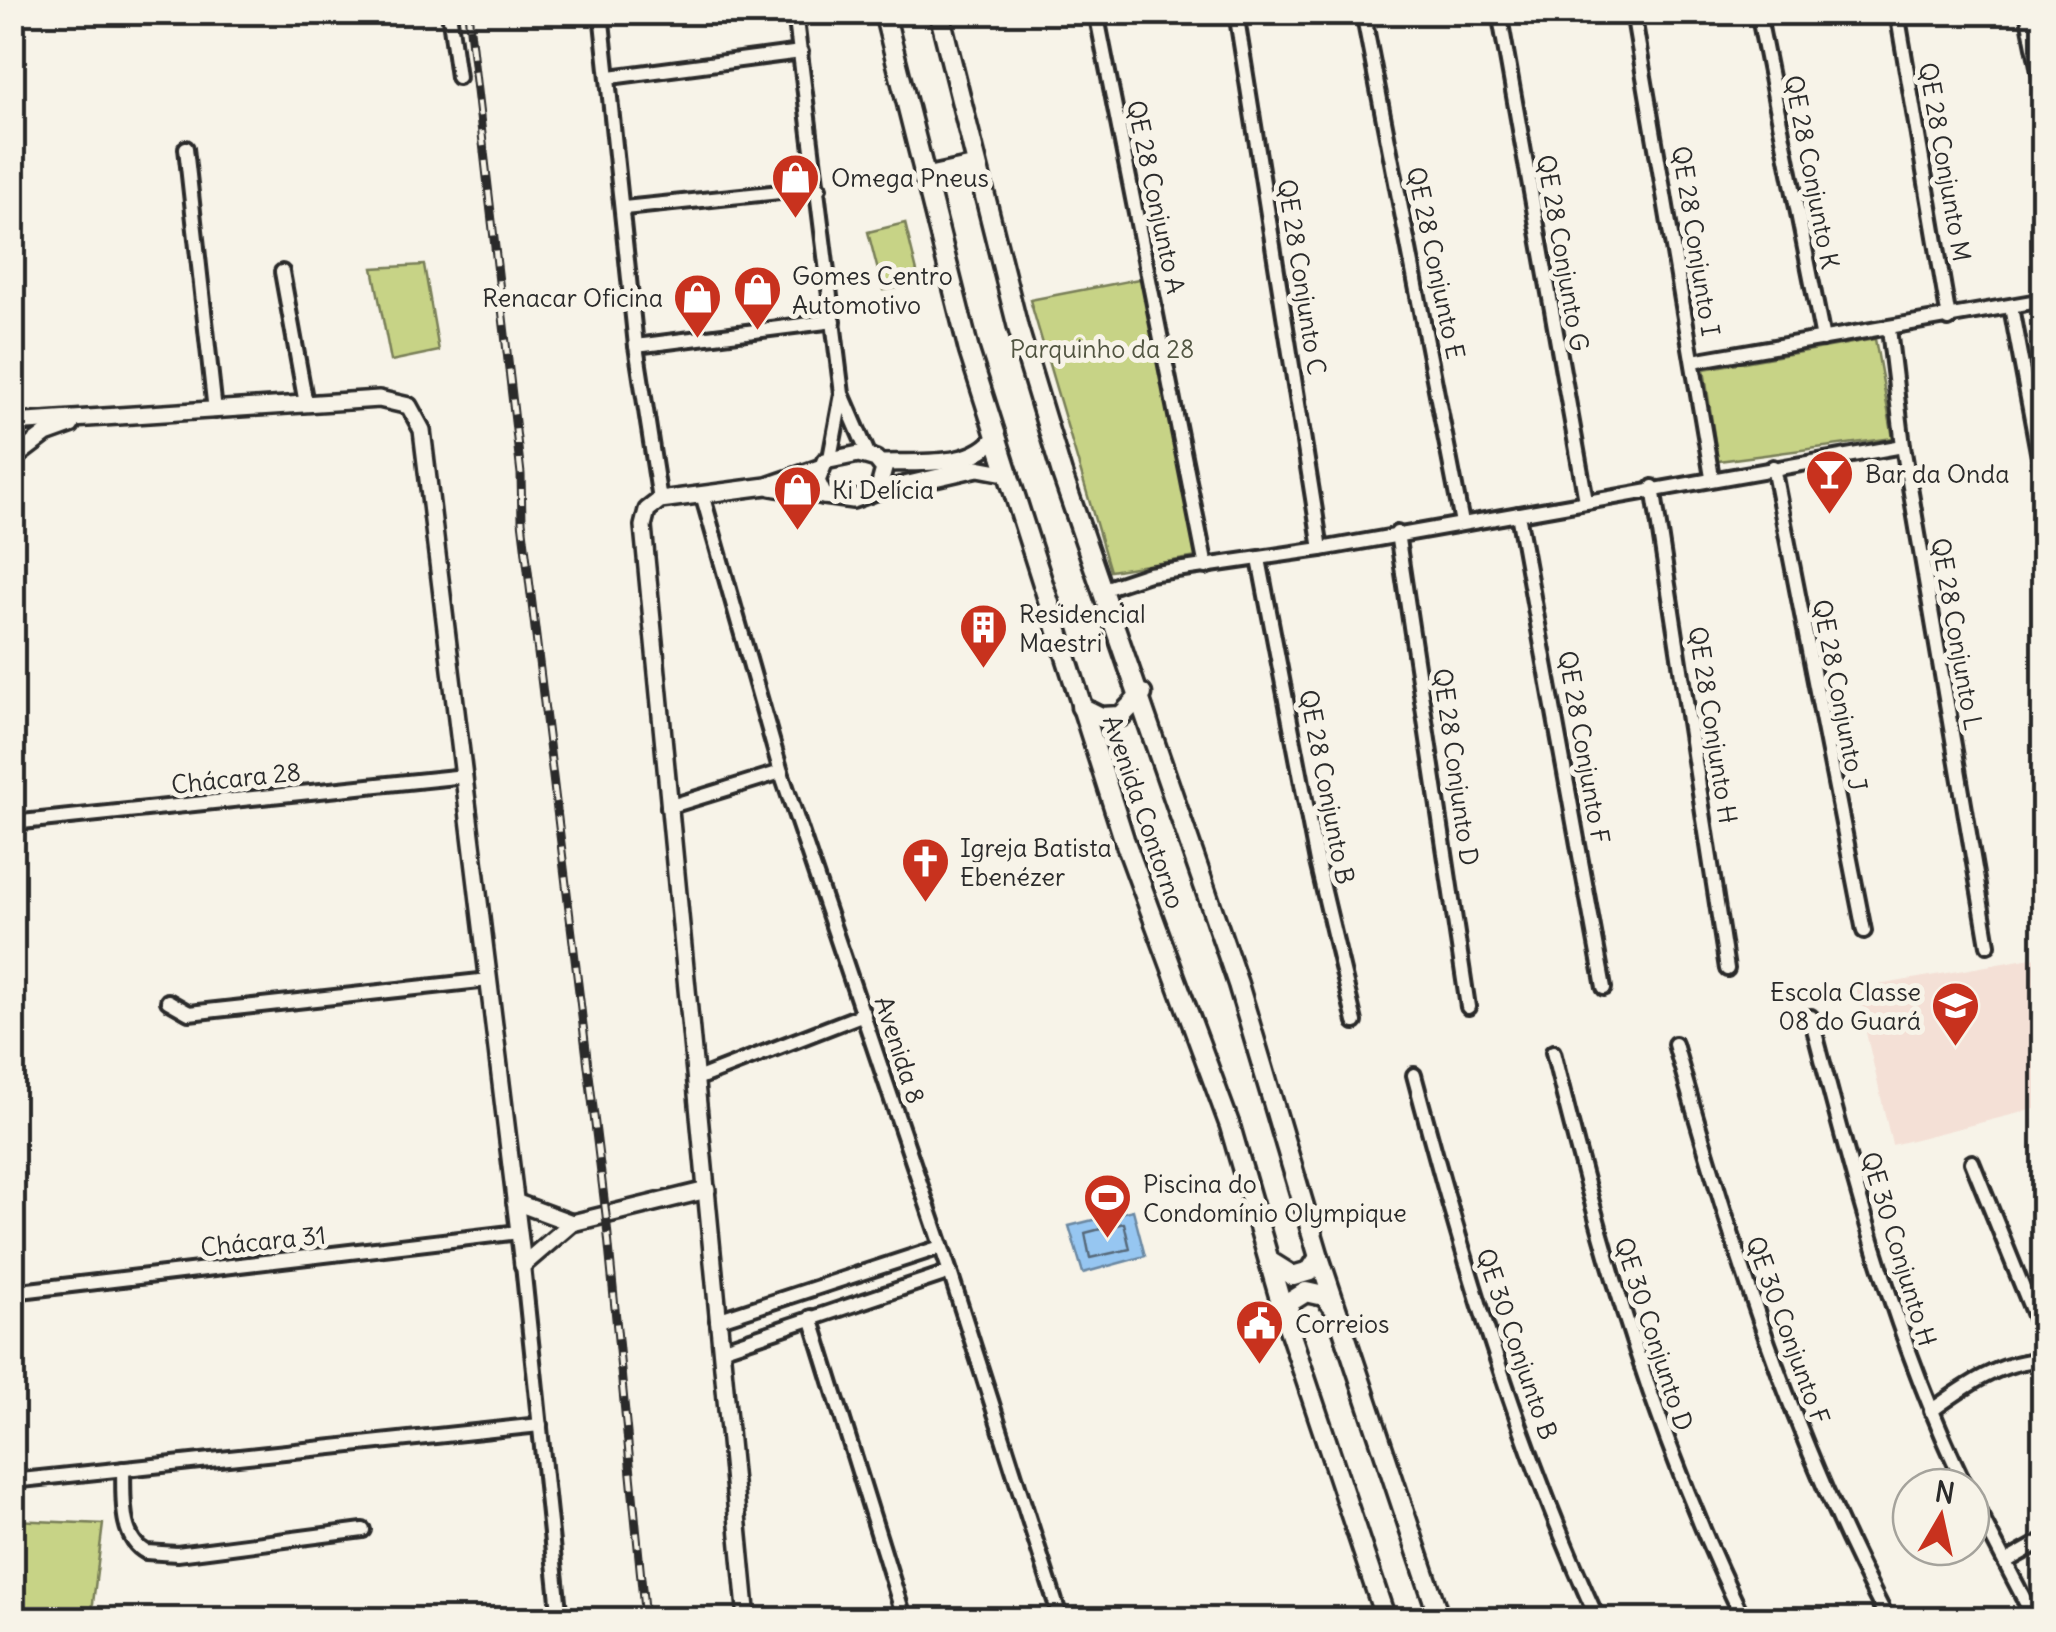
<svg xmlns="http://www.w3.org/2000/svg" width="2056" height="1632" font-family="Delius,sans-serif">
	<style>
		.built { fill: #f4e0d6 }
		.green { fill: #c7d386; stroke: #797f58; stroke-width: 2.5 }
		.water { fill: #96c6f1; stroke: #6b88a2; stroke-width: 2.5 }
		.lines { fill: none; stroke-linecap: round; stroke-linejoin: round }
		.shore { stroke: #56697a; stroke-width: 2.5 }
		.minor-casing { stroke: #2b2b2b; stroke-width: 20 }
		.tertiary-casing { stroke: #2b2b2b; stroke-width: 22 }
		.secondary-casing { stroke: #2b2b2b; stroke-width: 25 }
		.minor { stroke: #f7f3e8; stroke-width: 12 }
		.tertiary { stroke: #f7f3e8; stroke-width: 15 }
		.secondary { stroke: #f7f3e8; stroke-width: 18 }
		.rail-casing { stroke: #2b2b2b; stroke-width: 9 }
		.rail { stroke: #f7f3e8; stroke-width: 5; stroke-dasharray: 15; stroke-linecap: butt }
		.labels { text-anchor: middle; stroke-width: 10; stroke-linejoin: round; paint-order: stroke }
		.street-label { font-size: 25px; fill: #2b2b2b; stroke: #f7f3e8 }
		.poi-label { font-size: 25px; fill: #2b2b2b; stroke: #f7f3e8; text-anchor: start }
		.park-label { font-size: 25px; fill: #525542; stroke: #f7f3e8 }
	</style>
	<rect width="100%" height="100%" fill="#f7f3e8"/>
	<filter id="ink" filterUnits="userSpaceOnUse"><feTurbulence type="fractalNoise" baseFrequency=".01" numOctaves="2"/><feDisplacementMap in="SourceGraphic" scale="20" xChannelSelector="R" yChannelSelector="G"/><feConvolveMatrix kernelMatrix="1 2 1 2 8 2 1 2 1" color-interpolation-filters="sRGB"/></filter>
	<g filter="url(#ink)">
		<path class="built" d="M2043,956V1107L1892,1145L1856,989Z"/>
		<g class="green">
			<path d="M905,223L920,284L883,290L868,232Z"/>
			<path d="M424,265L439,351L391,361L373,268Z"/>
			<path d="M1144,278L1197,557L1110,571L1030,300Z"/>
			<path d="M1875,339L1893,438L1718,461L1704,369Z"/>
			<path d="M13,1520L103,1524L91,1619H13Z"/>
		</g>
		<path class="water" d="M1133,1210L1145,1256L1083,1273L1069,1226Z"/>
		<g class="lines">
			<path class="shore" d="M1124,1223L1130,1249L1090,1258L1085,1233Z"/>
			<defs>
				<g id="minor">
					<path d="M449,12L458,77"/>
					<path d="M601,12L636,346L660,500"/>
					<path d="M795,12L842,394L830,458"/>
					<path d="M1096,12L1206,567"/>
					<path d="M1236,12L1321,549"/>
					<path d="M1363,12L1462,523"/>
					<path d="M1499,12L1586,501"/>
					<path d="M1633,12L1712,477"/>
					<path d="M1758,12L1823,339"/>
					<path d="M1897,12L1949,319"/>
					<path d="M2027,12L2044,96"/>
					<path d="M610,77L801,52"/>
					<path d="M186,148L215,411"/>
					<path d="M624,208L819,188"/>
					<path d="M282,272L306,404"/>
					<path d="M2011,307L2044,484"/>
					<path d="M1889,329L1903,446L1988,945"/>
					<path d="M636,346L834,321"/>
					<path d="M1693,361L2044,300"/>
					<path d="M843,396L869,456"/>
					<path d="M1773,467L1864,931"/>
					<path d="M1653,487L1727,969"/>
					<path d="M702,494L781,772L950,1272L1061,1620"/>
					<path d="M1518,514L1604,988"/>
					<path d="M1397,533L1468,1007"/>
					<path d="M1259,559L1317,862L1355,1022"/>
					<path d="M1104,589L1149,574L1321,549L1903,446"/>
					<path d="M668,807L781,772"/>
					<path d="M12,823L465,776"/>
					<path d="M168,1001L189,1013L489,980"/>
					<path d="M1811,1017C1853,1179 1893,1336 1966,1487"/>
					<path d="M1675,1044C1731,1243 1791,1437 1888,1620"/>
					<path d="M1553,1052C1602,1251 1654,1434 1744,1620"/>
					<path d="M1414,1075C1463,1260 1518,1445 1598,1620"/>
					<path d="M699,1078L864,1014"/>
					<path d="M1972,1162L2044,1340"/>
					<path d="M523,1265L560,1620"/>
					<path d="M12,1292L519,1232"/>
					<path d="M811,1317L905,1620"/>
					<path d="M717,1320L941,1247"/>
					<path d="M721,1349L950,1272"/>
					<path d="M1931,1411C1964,1387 2001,1360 2044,1360"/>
					<path d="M123,1469C124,1496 119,1538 146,1552L177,1554L363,1530"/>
					<path d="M12,1481L540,1425"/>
					<path d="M1971,1497L2035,1620"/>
					<path d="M2005,1562L2044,1540"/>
				</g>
				<g id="tertiary">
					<path d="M12,423L379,399L409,406L422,430L523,1265"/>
					<path d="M12,434V459"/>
					<path d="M859,454L876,459L884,469L878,491L853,500L824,496L817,481L825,461Z"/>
					<path d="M13,459L46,434L71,425"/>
					<path d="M880,463C917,461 974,470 997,435"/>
					<path d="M771,487L824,496"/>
					<path d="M878,491L978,468L1010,474"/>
					<path d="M515,1202L572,1223"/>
					<path d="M523,1265L572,1223L707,1190"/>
					<path d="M747,1620L643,526L647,510L660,500L767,486L819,468"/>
				</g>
				<g id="secondary">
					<path d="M884,12L969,351L1124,839L1230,1126L1286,1320L1386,1620"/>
					<path d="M939,12L1018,328L1062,474L1238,984L1319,1257L1440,1620"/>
					<path d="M923,178L969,168L980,183"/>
					<path d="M1081,707L1101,717L1121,716L1142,694"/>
					<path d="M1269,1261L1293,1276L1310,1271L1319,1257"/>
					<path d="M1286,1318L1290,1302L1306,1292L1324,1296L1333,1307"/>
				</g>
			</defs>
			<use href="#minor" class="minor-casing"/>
			<use href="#tertiary" class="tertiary-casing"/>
			<use href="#secondary" class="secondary-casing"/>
			<use href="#minor" class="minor"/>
			<use href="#tertiary" class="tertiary"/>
			<use href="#secondary" class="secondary"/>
			<defs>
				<path id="rail" d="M468,12L521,474L522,521L606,1215L645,1620"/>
			</defs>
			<use href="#rail" class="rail-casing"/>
			<use href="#rail" class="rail"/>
		</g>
	</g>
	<defs>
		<symbol id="shop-pin" viewBox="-11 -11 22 30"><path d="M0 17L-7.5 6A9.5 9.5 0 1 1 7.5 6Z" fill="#c8321e" stroke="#f7f3e8"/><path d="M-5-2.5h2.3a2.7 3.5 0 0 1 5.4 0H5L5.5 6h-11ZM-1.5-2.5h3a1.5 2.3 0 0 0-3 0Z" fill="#fff"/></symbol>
		<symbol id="bar-pin" viewBox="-11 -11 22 30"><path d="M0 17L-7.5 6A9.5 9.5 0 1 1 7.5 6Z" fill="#c8321e" stroke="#f7f3e8"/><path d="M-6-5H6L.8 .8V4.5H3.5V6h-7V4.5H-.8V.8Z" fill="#fff"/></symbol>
		<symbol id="building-pin" viewBox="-11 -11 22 30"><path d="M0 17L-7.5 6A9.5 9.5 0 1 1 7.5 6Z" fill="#c8321e" stroke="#f7f3e8"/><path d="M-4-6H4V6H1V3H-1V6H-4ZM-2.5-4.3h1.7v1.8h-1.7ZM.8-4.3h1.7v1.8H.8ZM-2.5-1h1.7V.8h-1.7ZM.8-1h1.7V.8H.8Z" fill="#fff"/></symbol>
		<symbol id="church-pin" viewBox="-11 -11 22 30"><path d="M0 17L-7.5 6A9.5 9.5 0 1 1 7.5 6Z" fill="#c8321e" stroke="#f7f3e8"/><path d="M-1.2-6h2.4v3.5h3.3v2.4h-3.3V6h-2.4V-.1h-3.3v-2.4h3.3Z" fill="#fff"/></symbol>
		<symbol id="school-pin" viewBox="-11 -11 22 30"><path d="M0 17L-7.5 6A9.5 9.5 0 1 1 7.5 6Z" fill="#c8321e" stroke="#f7f3e8"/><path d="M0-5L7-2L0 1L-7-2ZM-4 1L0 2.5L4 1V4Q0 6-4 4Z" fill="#fff"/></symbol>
		<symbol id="stadium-pin" viewBox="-11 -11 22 30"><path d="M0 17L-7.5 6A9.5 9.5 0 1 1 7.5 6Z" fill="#c8321e" stroke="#f7f3e8"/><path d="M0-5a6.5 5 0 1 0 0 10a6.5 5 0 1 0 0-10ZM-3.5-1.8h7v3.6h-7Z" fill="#fff"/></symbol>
		<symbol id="civic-pin" viewBox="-11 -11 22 30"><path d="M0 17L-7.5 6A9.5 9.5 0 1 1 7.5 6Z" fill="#c8321e" stroke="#f7f3e8"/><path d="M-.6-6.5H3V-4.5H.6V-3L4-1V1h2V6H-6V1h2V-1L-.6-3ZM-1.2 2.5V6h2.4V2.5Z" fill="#fff"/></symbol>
	</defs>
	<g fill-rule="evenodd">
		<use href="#shop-pin" x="768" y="150" width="55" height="75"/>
		<use href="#shop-pin" x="730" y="262" width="55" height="75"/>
		<use href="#shop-pin" x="670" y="270" width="55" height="75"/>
		<use href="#bar-pin" x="1802" y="446" width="55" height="75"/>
		<use href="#shop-pin" x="770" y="462" width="55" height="75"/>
		<use href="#building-pin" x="956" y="600" width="55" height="75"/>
		<use href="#church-pin" x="898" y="834" width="55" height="75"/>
		<use href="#school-pin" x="1928" y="978" width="55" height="75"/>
		<use href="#stadium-pin" x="1080" y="1170" width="55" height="75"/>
		<use href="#civic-pin" x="1232" y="1296" width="55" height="75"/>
	</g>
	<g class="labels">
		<g class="street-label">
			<text transform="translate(1945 162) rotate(80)" y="9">QE 28 Conjunto M</text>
			<text transform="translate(1812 172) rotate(79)" y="9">QE 28 Conjunto K</text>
			<text transform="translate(1156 197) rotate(78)" y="9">QE 28 Conjunto A</text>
			<text transform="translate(1696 241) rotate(81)" y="9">QE 28 Conjunto I</text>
			<text transform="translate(1563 253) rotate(80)" y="9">QE 28 Conjunto G</text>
			<text transform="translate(1436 263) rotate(78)" y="9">QE 28 Conjunto E</text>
			<text transform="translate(1302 277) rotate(81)" y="9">QE 28 Conjunto C</text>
			<text transform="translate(1957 634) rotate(80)" y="9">QE 28 Conjunto L</text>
			<text transform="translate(1840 695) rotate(79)" y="9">QE 28 Conjunto J</text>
			<text transform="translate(1713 725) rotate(81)" y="9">QE 28 Conjunto H</text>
			<text transform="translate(1584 747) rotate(80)" y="9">QE 28 Conjunto F</text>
			<text transform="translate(1456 767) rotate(82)" y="9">QE 28 Conjunto D</text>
			<text transform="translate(236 778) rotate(-6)" y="9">Chácara 28</text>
			<text transform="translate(1327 787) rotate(79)" y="9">QE 28 Conjunto B</text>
			<text transform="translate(1144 812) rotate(71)" y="9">Avenida Contorno</text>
			<text transform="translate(900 1050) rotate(72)" y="9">Avenida 8</text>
			<text transform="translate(263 1241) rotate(-6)" y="9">Chácara 31</text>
			<text transform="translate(1899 1249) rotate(73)" y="9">QE 30 Conjunto H</text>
			<text transform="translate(1788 1330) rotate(70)" y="9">QE 30 Conjunto F</text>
			<text transform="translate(1654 1334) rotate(72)" y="9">QE 30 Conjunto D</text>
			<text transform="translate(1517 1344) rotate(71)" y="9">QE 30 Conjunto B</text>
		</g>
		<g class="poi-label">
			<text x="831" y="187">Omega Pneus</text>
			<text x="792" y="285">Gomes Centro<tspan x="792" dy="29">Automotivo</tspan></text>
			<text x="663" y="307" text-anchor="end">Renacar Oficina</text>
			<text x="1865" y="483">Bar da Onda</text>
			<text x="832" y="499">Ki Delícia</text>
			<text x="1019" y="623">Residencial<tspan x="1019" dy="29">Maestri</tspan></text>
			<text x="960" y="857">Igreja Batista<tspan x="960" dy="29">Ebenézer</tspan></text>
			<text x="1921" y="1001" text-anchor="end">Escola Classe<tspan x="1921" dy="29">08 do Guará</tspan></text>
			<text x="1143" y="1193">Piscina do<tspan x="1143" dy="29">Condomínio Olympique</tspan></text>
			<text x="1295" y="1333">Correios</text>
		</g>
		<g class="park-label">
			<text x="1102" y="358">Parquinho da 28</text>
		</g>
	</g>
	<rect width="2056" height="1632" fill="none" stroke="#f7f3e8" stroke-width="50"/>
	<rect x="25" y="25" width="2006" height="1582" fill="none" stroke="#2b2b2b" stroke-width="4" filter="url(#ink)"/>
	<g transform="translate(1941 1517) rotate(9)"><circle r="48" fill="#f7f3e8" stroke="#a5a39c" stroke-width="2.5"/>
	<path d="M0-8L18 38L0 25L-18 38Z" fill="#c8321e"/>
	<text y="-15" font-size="28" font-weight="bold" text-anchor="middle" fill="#2b2b2b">N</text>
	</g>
</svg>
